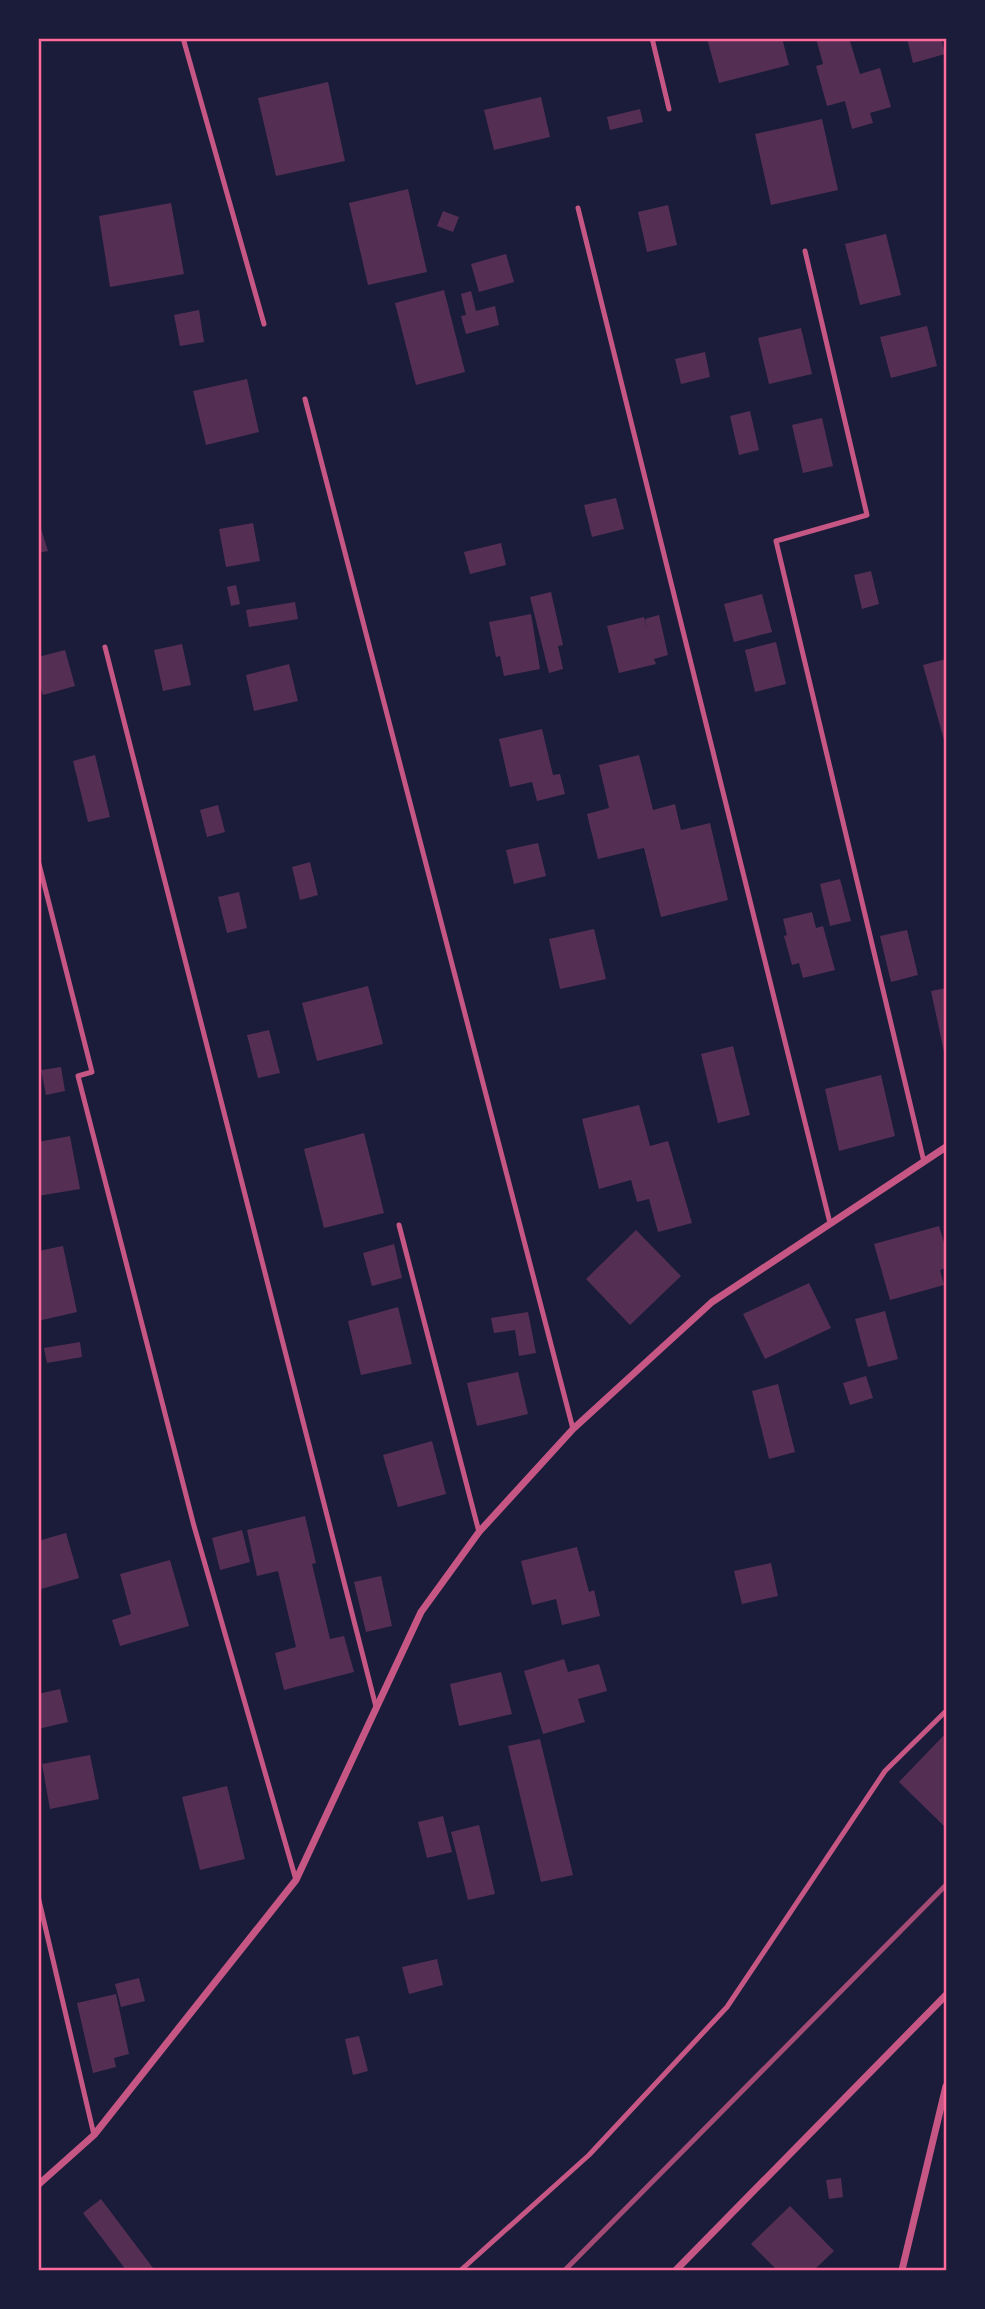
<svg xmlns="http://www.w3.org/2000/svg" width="985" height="2309" font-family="'Golos Text',sans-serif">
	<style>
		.building { fill: #542f53 }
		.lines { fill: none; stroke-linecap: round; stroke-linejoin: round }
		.service { stroke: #c65784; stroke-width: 5 }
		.minor { stroke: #c65784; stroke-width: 7 }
		.rail { stroke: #a44b75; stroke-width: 5 }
		.neatline { fill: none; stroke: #ff6b9d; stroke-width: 2.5 }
	</style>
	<rect width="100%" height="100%" fill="#1b1b3a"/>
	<g class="building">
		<path d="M707,38H782L789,65L719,83Z"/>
		<path d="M816,38H849L860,74L880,68L891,107L870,113L873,123L852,129L845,101L827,106L816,66L823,64Z"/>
		<path d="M907,38H941L945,54L913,63Z"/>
		<path d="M328,82L345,161L276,176L258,98Z"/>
		<path d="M541,97L550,137L494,150L484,110Z"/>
		<path d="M640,109L643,122L610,130L607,117Z"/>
		<path d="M822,119L838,190L771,205L755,134Z"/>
		<path d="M408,189L427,272L368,285L349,203Z"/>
		<path d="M171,203L184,274L110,287L99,216Z"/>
		<path d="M668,205L677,245L647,252L638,212Z"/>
		<path d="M443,211L459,217L453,232L437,226Z"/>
		<path d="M886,234L901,295L860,305L845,244Z"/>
		<path d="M506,254L514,282L479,292L471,264Z"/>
		<path d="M444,290L465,372L416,385L395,303Z"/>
		<path d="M471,291L476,311L495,306L499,325L466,334L461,316L466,315L461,294Z"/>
		<path d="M199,310L204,342L180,346L174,315Z"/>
		<path d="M927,326L937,366L891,378L880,337Z"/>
		<path d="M801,328L812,374L769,384L758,338Z"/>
		<path d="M705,352L710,377L681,384L675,359Z"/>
		<path d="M247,379L259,432L206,445L193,391Z"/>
		<path d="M750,411L759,450L739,455L730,416Z"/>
		<path d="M822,418L833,466L803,473L792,425Z"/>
		<path d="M616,498L624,529L592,537L584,505Z"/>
		<path d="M38,519L48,551L38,553Z"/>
		<path d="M253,523L260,561L226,567L219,529Z"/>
		<path d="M501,543L506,565L470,574L464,552Z"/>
		<path d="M871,571L879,604L862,609L854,575Z"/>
		<path d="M236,585L240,604L231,606L227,587Z"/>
		<path d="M551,592L563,645L558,646L563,669L549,673L530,597Z"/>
		<path d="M762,594L772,632L734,642L724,604Z"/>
		<path d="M295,602L298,619L249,627L246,610Z"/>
		<path d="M531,614L540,669L504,676L500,656L496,657L489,622Z"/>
		<path d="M659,615L668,655L654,659L656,664L619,673L607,626L644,617L647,629L645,619Z"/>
		<path d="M776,642L786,684L755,692L745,650Z"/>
		<path d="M182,644L191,685L163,691L154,650Z"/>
		<path d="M65,650L75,686L43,695L38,681V657Z"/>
		<path d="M946,659V747L923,665Z"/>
		<path d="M289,664L298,701L254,711L246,675Z"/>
		<path d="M542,729L553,775L560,774L565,794L537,801L532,782L510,787L499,739Z"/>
		<path d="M95,755L110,817L88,822L73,761Z"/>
		<path d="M639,755L653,810L675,804L681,830L710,823L728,900L661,917L644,848L598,859L587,814L609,808L599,765Z"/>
		<path d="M218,805L225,832L207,837L200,810Z"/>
		<path d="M538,843L546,876L514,884L506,850Z"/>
		<path d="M310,862L318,895L300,900L292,867Z"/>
		<path d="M840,879L851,921L830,926L820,884Z"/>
		<path d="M239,892L247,928L227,933L218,897Z"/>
		<path d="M812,912L816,928L823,926L835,970L803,978L799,963L792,965L784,936L787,935L783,919Z"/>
		<path d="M594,929L606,979L560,989L549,939Z"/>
		<path d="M907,930L918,975L891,982L880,936Z"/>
		<path d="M368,986L383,1044L317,1061L302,1003Z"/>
		<path d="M946,988V1051L944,1052L931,991Z"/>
		<path d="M269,1030L280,1073L258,1078L247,1035Z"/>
		<path d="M733,1046L750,1115L718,1123L701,1054Z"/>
		<path d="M61,1067L65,1091L46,1095L41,1070Z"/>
		<path d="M881,1075L895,1136L839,1151L825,1089Z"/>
		<path d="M639,1105L650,1146L668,1141L692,1223L658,1232L649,1199L637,1202L631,1180L599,1189L582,1119Z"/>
		<path d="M364,1133L384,1213L324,1228L304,1149Z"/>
		<path d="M70,1136L80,1189L38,1196V1142Z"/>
		<path d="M939,1226L946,1249V1268L940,1270L944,1285L890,1300L874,1244Z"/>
		<path d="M636,1230L681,1276L630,1325L586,1279Z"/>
		<path d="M394,1244L402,1278L372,1286L363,1253Z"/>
		<path d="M63,1246L77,1312L38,1321V1251Z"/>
		<path d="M809,1283L831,1328L765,1359L743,1314Z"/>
		<path d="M398,1307L412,1364L361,1375L348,1321Z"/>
		<path d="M885,1311L898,1359L868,1367L855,1319Z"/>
		<path d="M528,1312L536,1353L519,1356L515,1330L494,1333L491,1318Z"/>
		<path d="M80,1342L82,1357L47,1363L44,1348Z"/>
		<path d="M518,1372L528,1414L477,1426L467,1383Z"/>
		<path d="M866,1376L873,1398L850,1405L843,1383Z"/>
		<path d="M778,1384L795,1452L769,1459L752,1391Z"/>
		<path d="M432,1441L446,1494L398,1507L383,1455Z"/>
		<path d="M305,1516L316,1563L312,1564L330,1639L344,1636L354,1672L284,1690L275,1653L296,1647L278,1571L257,1576L247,1530Z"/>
		<path d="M242,1530L250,1562L220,1570L212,1538Z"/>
		<path d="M66,1533L79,1578L38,1590V1541Z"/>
		<path d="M577,1547L589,1592L594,1590L600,1616L562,1625L556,1599L532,1605L521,1561Z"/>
		<path d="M170,1560L189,1626L120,1646L112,1620L131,1614L120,1574Z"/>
		<path d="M771,1563L778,1596L742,1604L734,1571Z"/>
		<path d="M381,1576L392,1626L366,1632L354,1582Z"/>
		<path d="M564,1659L568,1672L599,1664L607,1691L578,1699L585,1722L543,1734L524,1671Z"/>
		<path d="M501,1672L512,1714L459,1726L450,1684Z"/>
		<path d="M60,1689L68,1722L38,1729V1694Z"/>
		<path d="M946,1733V1826L945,1827L899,1782Z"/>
		<path d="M540,1739L573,1875L541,1882L508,1746Z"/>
		<path d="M90,1755L99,1799L50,1809L42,1764Z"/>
		<path d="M227,1786L245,1859L200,1870L182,1797Z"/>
		<path d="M443,1816L452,1852L427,1858L418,1822Z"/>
		<path d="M479,1825L495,1894L468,1900L451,1832Z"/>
		<path d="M437,1959L443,1985L409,1994L402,1967Z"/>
		<path d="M139,1978L145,2001L121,2007L115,1984Z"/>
		<path d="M116,1994L129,2054L114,2058L116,2067L93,2073L77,2003Z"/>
		<path d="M359,2036L368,2071L353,2075L345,2039Z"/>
		<path d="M841,2178L843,2197L829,2199L826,2180Z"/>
		<path d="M101,2199L153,2268L150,2270H126L83,2213Z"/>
		<path d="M790,2206L834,2251L814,2270H777L751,2244Z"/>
	</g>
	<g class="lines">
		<g class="service">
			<path d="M183,38L264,324"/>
			<path d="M652,38L669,109"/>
			<path d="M578,208L830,1223"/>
			<path d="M805,251L867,515L776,541L924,1162"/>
			<path d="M305,399L573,1429"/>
			<path d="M105,647L376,1707"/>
			<path d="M38,860L92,1072L78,1076L194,1526L296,1880"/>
			<path d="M399,1225L479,1532"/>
			<path d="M38,1896L94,2135"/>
			<path d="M461,2270L589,2155L727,2007L885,1771L946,1711"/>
		</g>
		<g class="minor">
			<path d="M38,2185L94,2135L296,1880L421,1612L479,1532L573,1429L712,1302L946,1147"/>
			<path d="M676,2270L946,1995"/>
			<path d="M902,2270L946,2086"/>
		</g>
		<path class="rail" d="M565,2270L946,1885"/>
	</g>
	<rect width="985" height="2309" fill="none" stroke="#1b1b3a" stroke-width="80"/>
	<rect x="40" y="40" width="905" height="2229" class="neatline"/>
</svg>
